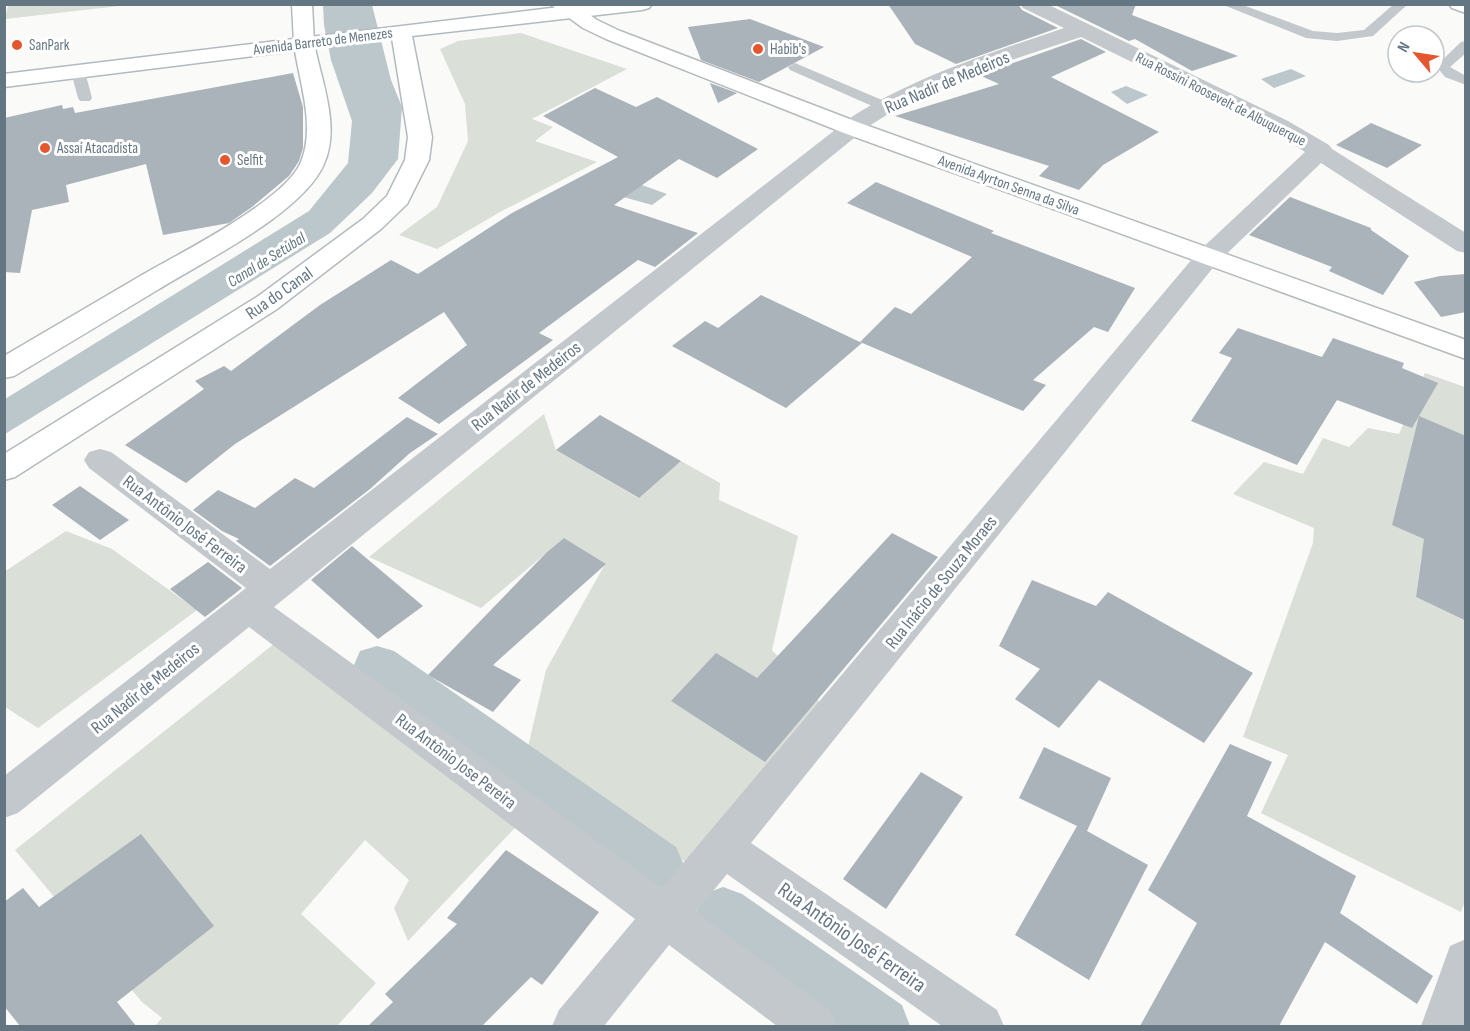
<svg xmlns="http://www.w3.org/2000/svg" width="1470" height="1031" font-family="'Sofia Sans Condensed',sans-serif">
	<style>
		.green { fill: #dadfd7 }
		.water { fill: #bbc7cb }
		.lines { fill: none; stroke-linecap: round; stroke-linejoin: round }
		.canal { fill: #bbc7cb; fill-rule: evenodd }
		.building { fill: #aab3b9 }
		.secondary-casing { stroke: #b3babf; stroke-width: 3 }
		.primary-casing { stroke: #b5babe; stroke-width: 3 }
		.lane { fill: #c3c8cc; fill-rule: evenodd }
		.street { fill: #c3c8cc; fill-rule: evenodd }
		.secondary { fill: #fff; fill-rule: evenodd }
		.primary { fill: #fff; fill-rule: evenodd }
		.poi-dot { fill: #e4572e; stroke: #fff; stroke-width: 2 }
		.labels { text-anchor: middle; stroke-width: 6; stroke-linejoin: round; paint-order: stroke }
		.far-street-label { font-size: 15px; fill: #657683; stroke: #fff }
		.far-poi-label { font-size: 15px; fill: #657683; stroke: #fff; text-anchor: start }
		.far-water-label { font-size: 16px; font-style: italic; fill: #60757c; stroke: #fff }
		.street-label { font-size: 18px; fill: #657683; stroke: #fff }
		.near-street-label { font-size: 21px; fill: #657683; stroke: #fff }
	</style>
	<rect width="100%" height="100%" fill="#fafaf8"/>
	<g class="green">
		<path d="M8,5V4L128,5L5,19Z"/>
		<path d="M521,33L627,69L532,119L553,127L535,141L597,162L500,212L437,249L399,235L437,207L468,141L465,104L440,49L458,41Z"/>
		<path d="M1425,373L1465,387V514L1421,558L1416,597L1465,621L1466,898L1461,912L1261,813L1288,755L1243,737L1313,543L1314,528L1233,494L1264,462L1303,474L1323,438L1349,447L1368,428L1399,434Z"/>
		<path d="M544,414L556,450L638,498L681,461L720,483L719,500L798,536L772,650L825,708L691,866L527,751L546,670L605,564L564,538L481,608L369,557Z"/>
		<path d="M66,531L112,549L197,610L38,728L5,707L4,572Z"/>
		<path d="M275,643L528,814L408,941L394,908L409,880L365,840L301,914L376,983L337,1026H155L162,1018L142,1002L15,850Z"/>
	</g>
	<g class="water">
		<path d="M323,5H372L391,80L402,107L398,159L372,193L330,233L5,434V399L309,211L348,163L352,121L331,60L324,25Z"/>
		<path d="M1291,69L1306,76L1274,88L1261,79Z"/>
		<path d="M1126,86L1148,95L1127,104L1111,92Z"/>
		<path d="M639,184L667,194L652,205L609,193Z"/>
	</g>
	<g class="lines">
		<g class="canal">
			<path d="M377,646L394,651L676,847L684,865L676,883L657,890L638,883L360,679L354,665L360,651Z"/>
			<path d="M723,887L742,894L902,1005L910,1026H833L704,932L696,913L704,894Z"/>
		</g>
	</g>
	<g class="building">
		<path d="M888,4H1018L1022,10L1058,28L956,64L915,44Z"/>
		<path d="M1053,4H1136L1132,15L1238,56L1192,71L1135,39L1129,41Z"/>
		<path d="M750,19L824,47L759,82L701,60L688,27Z"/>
		<path d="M1081,39L1106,52L1051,77L1159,132L1103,165L1079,190L1039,176L1049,166L895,116L999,84L979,75Z"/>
		<path d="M293,73L303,107V148L299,161L289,176L252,207L229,223L163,235L146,164L66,185L69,202L32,210L20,273L4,272V118L62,105L63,109L73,107L75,113Z"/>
		<path d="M710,83L737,93L718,103Z"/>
		<path d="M595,88L636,107L657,97L758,149L717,178L679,159L614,205L698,233L655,267L638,260L539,333L553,340L439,424L398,398L467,345L444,312L235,444L186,483L125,445L204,389L195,381L224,366L231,371L320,305L391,260L418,274L512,213L618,157L543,116Z"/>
		<path d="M1371,123L1422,145L1387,168L1336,145Z"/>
		<path d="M876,182L994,231L991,233L1135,288L1108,332L1094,327L1033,380L1046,385L1023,411L860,342L895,307L911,314L972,257L847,203Z"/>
		<path d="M1290,197L1371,228V230L1409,256L1383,295L1329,271L1332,267L1249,235Z"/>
		<path d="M1466,274V312L1441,317L1414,282L1440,276Z"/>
		<path d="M761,295L862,343L786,408L672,346L705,321L718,328Z"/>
		<path d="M1238,328L1322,357L1333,338L1404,363L1402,368L1438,383L1412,428L1337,400L1297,465L1191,421L1232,358L1219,353Z"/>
		<path d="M600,415L681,461L639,498L556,450Z"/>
		<path d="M1419,416L1466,436V621L1416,597L1424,539L1392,525Z"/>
		<path d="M407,417L438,434L410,453L370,489L270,566L236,541L239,539L222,531L193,510L218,490L255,508L295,478L314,488Z"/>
		<path d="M80,486L129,520L100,540L52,505Z"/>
		<path d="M892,533L938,557L765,762L671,701L716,653L757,678Z"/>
		<path d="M564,538L606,564L493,665L521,680L493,712L428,675L546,553Z"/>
		<path d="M352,546L423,606L378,639L311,580Z"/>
		<path d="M208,562L242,588L205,617L170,589Z"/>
		<path d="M1032,580L1096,606L1108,592L1253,673L1204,743L1099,680L1059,728L1015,699L1040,669L999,646Z"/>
		<path d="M1230,744L1272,762L1247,816L1356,876L1340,913L1433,976L1417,1004L1325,942L1279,1026H1140L1197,923L1148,890Z"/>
		<path d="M1044,747L1111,778L1087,831L1148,865L1089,980L1015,935L1077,826L1019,798Z"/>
		<path d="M921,772L963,797L886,909L843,879Z"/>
		<path d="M141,834L214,926L117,1002L136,1026H20L4,1006V902L23,888L39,907Z"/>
		<path d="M506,850L599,912L542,985L531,977L482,1026H368L393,1002L385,994L457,924L447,918Z"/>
	</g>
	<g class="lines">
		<defs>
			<path id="secondary" d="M584,4H652L649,8L642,10L412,36L432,137L429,160L407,204L381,229L277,309L15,477L4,480V454L257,297L363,219L387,196L405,160L408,137L392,38L315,48C323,85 340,128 324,164C303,213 204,261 159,289C111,318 63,347 14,376L4,378V356C50,329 96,302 142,275C180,253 285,201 301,162C315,127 301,87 295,51L4,87V74Z"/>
			<g id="primary">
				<path d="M292,4H312L314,43L311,47L304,49L297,47L294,43Z"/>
				<path d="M550,4H574L597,20L620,31L860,123L1466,340V359L844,133L606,39L583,28Z"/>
				<path d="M1449,4H1466V13L1452,8Z"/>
			</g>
		</defs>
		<use href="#secondary" class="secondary-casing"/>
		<use href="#primary" class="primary-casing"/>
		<g class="lane">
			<path d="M1221,4H1240L1313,31L1337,33L1364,30L1394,4H1408L1373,36L1337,41L1306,38Z"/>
			<path d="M1466,41V53L1450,67L1466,76V85L1445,77L1436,66L1461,42Z"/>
			<path d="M795,63L889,103L891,106L884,110L879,109L790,70L788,67Z"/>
			<path d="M78,68L85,72L92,98L90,101H80L78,98L71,72Z"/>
		</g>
		<g class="street">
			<path d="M1020,4H1047L1288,121L1329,145L1332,149L1466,233V253L1457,251L1321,163L1216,264L751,843L997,1010L1004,1026H942L727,874L696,912L830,1010L837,1026H777L669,945L604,1026H552L559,1010L635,919L249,627L18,813L4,818V776L246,588L89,468L84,460L89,452L100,449L111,452L270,569L853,116C919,75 991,53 1064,28L1023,8ZM1081,37L1272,131L1305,152L1198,252L662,888L274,607L869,126C935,84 1007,61 1081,37Z"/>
			<path d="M1466,939V1026H1421L1450,946Z"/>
		</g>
		<use href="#secondary" class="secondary"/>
		<use href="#primary" class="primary"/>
	</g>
	<g class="poi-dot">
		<circle cx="17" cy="45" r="6"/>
		<circle cx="758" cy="49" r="6"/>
		<circle cx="45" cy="148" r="6"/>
		<circle cx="225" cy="160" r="6"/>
	</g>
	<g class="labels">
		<g class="far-street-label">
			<text transform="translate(323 41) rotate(-7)" y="5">Avenida Barreto de Menezes</text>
			<text transform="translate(1221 99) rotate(27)" y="5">Rua Rossini Roosevelt de Albuquerque</text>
			<text transform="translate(1009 185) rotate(20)" y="5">Avenida Ayrton Senna da Silva</text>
		</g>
		<g class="far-poi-label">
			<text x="29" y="50">SanPark</text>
			<text x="770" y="54">Habib's</text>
			<text x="57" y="153">Assaí Atacadista</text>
			<text x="237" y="165">Selfit</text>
		</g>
		<g class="far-water-label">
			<text transform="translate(266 259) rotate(-32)" y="6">Canal de Setúbal</text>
		</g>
		<g class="street-label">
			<text transform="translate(947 82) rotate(-23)" y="6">Rua Nadir de Medeiros</text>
			<text transform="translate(279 293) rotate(-35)" y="6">Rua do Canal</text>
			<text transform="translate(526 386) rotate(-38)" y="6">Rua Nadir de Medeiros</text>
			<text transform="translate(185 524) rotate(37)" y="6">Rua Antônio José Ferreira</text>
			<text transform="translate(941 582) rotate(-51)" y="6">Rua Inácio de Souza Moraes</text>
			<text transform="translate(145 688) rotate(-39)" y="6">Rua Nadir de Medeiros</text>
			<text transform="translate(456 761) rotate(37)" y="6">Rua Antônio Jose Pereira</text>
		</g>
		<g class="near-street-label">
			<text transform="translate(852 937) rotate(35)" y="7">Rua Antônio José Ferreira</text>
		</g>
	</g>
	<rect width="1470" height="1031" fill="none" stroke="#657683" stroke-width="12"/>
	<g transform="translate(1416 54) rotate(299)"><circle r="28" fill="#ffffff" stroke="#c1c8cd" stroke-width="1.5"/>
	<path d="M0-4.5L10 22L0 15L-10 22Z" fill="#e4572e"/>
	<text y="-9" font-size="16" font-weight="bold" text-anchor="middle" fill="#657683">N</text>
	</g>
</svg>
